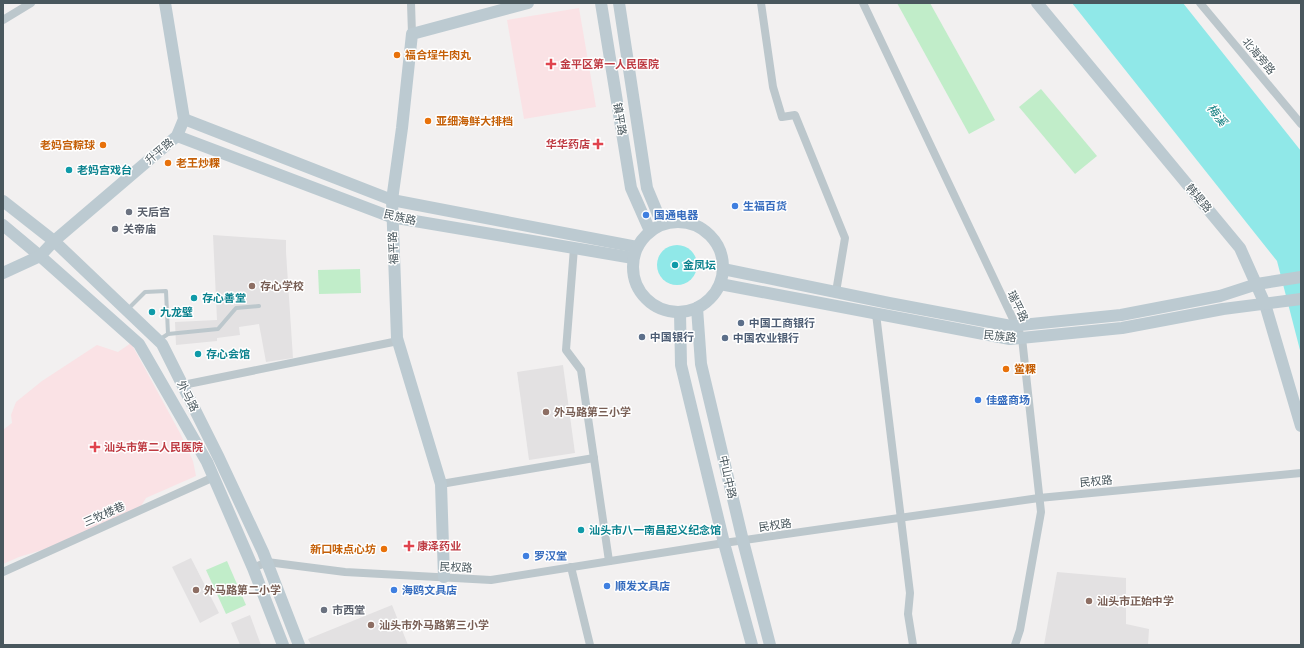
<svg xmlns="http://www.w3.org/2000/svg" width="1304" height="648" font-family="'Fira Sans Condensed','Noto Sans SC',sans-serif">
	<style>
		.education { fill: #e3e1e2 }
		.medical { fill: #fae2e5 }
		.green { fill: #c1edc9 }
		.water { fill: #90e8e8 }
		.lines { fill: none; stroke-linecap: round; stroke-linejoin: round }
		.lane { stroke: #bcc7cc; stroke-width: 4 }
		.street { stroke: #bcc7cc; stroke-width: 8 }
		.secondary { stroke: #bccad1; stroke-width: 12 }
		.food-dot { fill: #e8710a; stroke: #fff; stroke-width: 1.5 }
		.health-dot { fill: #e0444e; stroke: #fff; stroke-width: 1.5 }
		.culture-dot { fill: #0f9aa8; stroke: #fff; stroke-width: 1.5 }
		.shop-dot { fill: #3f7fe0; stroke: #fff; stroke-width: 1.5 }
		.worship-dot { fill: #6b7280; stroke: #fff; stroke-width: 1.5 }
		.education-dot { fill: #8d6e63; stroke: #fff; stroke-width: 1.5 }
		.service-dot { fill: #5c6f8a; stroke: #fff; stroke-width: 1.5 }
		.labels { text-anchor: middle; stroke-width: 3; stroke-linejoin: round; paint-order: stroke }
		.food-label { font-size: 11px; font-weight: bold; fill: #c56008; stroke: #fff; text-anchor: start }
		.street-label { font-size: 11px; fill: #49575d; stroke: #fff }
		.health-label { font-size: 11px; font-weight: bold; fill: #be3a42; stroke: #fff; text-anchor: start }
		.culture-label { font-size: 11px; font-weight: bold; fill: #0d838f; stroke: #fff; text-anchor: start }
		.shop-label { font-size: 11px; font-weight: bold; fill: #366cbe; stroke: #fff; text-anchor: start }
		.worship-label { font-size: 11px; font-weight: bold; fill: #5b616d; stroke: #fff; text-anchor: start }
		.education-label { font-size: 11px; font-weight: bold; fill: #785e54; stroke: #fff; text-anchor: start }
		.service-label { font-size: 11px; font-weight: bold; fill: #4e5e75; stroke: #fff; text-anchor: start }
		.water-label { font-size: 12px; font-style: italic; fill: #127f80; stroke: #fff }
	</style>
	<rect width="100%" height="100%" fill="#f2f0f0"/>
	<g class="education">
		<path d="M213,235L286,240V252L293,358L266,362L259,324L239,327L240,335L217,338V341L176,345L175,322L217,320Z"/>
		<path d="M563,365L575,453L529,460L517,372Z"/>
		<path d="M191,558L219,613L200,623L172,567Z"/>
		<path d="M1057,572L1126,578V624L1149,629L1148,645H1044Z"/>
		<path d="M392,605L408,645H311L308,639Z"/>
		<path d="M250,615L261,645H240L231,623Z"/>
	</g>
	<g class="medical">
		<path d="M579,8L596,107L524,119L507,20Z"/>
		<path d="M131,343L180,433L193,461L196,476L146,498L139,509L55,546L19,557L3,564V430L12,423L11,415L16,402L42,381L97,345L118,352Z"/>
	</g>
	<g class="green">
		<path d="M897,3H930L995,120L969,134Z"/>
		<path d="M1041,89L1097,156L1075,174L1019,107Z"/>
		<path d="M360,269L361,293L319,294L318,270Z"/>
		<path d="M227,561L246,605L226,614L206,570Z"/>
	</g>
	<g class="water">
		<path d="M1072,3H1183L1301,151V354L1277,261Z"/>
		<circle cx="677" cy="265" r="20"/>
	</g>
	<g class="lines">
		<g class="lane">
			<path d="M127,310L145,292L166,291L168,334L159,340"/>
			<path d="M168,334L218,329L236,308L259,306"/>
		</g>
		<g class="street">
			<path d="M411,3L412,34"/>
			<path d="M761,3L773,87L782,117L795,115L845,238L836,292"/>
			<path d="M863,3L1022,338L1041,512L1020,630L1015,645"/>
			<path d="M1200,3L1301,124"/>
			<path d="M3,20L31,3"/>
			<path d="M574,248L566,350L581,370L609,561"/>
			<path d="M876,314L910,593L908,614L913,645"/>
			<path d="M183,385L398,341"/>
			<path d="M441,484L594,458"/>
			<path d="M571,567L590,645"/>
			<path d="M253,568L267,562L345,572L491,580L724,543L1039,498L1301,473"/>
			<path d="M3,572L214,477"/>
		</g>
		<g class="secondary">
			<path d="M601,3L631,188L650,231"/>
			<path d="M619,3L647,188L662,224"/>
			<path d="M1037,3L1240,248L1265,304L1301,426"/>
			<path d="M184,119L392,200L637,247"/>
			<path d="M177,136L391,217L633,258"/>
			<path d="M3,201L54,241L162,344L219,458L263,552L299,645"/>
			<circle cx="678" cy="267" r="45"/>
			<path d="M3,225L40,256L139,344L207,462L253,568L283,645"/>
			<path d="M723,269L889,303L1011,326L1121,315L1220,296L1257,284L1301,277"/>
			<path d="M3,273L40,256L54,241L177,136L184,119L165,3"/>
			<path d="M720,284L1010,339L1122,328L1223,309L1301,299"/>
			<path d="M697,308L701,364L743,541L770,645"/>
			<path d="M680,312L681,365L724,543L752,645"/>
			<path d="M444,577L441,484L397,338L392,200L402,128L412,34L528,3"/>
		</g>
	</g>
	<g class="food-dot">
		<circle cx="397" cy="55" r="4"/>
		<circle cx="428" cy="121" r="4"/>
		<circle cx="103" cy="145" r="4"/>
		<circle cx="168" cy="163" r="4"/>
		<circle cx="1006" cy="369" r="4"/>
		<circle cx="384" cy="549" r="4"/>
	</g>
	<g class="health-dot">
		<path d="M549 58h4v4h4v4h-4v4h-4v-4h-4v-4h4z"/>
		<path d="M596 138h4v4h4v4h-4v4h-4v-4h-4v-4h4z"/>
		<path d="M93 441h4v4h4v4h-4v4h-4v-4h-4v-4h4z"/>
		<path d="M407 540h4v4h4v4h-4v4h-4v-4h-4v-4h4z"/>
	</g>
	<g class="culture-dot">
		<circle cx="69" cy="170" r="4"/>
		<circle cx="675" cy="265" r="4"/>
		<circle cx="194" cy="298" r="4"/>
		<circle cx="152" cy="312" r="4"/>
		<circle cx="198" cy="354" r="4"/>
		<circle cx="581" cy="530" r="4"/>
	</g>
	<g class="shop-dot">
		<circle cx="735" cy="206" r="4"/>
		<circle cx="646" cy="215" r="4"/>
		<circle cx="978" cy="400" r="4"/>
		<circle cx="526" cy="556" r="4"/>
		<circle cx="607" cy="586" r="4"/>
		<circle cx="394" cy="590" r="4"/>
	</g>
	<g class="worship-dot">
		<circle cx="129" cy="212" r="4"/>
		<circle cx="115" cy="229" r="4"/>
		<circle cx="324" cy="610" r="4"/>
	</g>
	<g class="education-dot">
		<circle cx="252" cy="286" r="4"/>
		<circle cx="546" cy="412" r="4"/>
		<circle cx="196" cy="590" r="4"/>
		<circle cx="1089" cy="601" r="4"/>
		<circle cx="371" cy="625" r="4"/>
	</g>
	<g class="service-dot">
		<circle cx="741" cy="323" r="4"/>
		<circle cx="642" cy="337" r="4"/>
		<circle cx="725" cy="338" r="4"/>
	</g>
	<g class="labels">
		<g class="food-label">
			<text x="405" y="59">福合埕牛肉丸</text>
			<text x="436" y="125">亚细海鲜大排档</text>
			<text x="95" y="149" text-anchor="end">老妈宫粽球</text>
			<text x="176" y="167">老王炒粿</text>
			<text x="1014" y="373">鲎粿</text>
			<text x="376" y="553" text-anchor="end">新口味点心坊</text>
		</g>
		<g class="street-label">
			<text transform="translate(1259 56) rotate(50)" y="4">北海旁路</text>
			<text transform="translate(620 119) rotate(81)" y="4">镇平路</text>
			<text transform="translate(159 151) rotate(-40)" y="4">升平路</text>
			<text transform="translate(1199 198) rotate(50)" y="4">韩堤路</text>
			<text transform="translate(400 217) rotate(13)" y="4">民族路</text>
			<text transform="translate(393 248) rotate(-93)" y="4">福平路</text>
			<text transform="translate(1018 306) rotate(64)" y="4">瑞平路</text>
			<text transform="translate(1000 336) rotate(6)" y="4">民族路</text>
			<text transform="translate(188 396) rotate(63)" y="4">外马路</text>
			<text transform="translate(728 477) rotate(77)" y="4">中山中路</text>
			<text transform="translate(1096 481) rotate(-5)" y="4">民权路</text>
			<text transform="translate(104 514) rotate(-24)" y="4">三牧楼巷</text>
			<text transform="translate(775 525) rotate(-8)" y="4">民权路</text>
			<text transform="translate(456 567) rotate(3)" y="4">民权路</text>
		</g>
		<g class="health-label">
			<text x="560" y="68">金平区第一人民医院</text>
			<text x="590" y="148" text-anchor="end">华华药店</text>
			<text x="104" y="451">汕头市第二人民医院</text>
			<text x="417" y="550">康泽药业</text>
		</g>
		<g class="culture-label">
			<text x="77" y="174">老妈宫戏台</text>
			<text x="683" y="269">金凤坛</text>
			<text x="202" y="302">存心善堂</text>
			<text x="160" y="316">九龙壁</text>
			<text x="206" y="358">存心会馆</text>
			<text x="589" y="534">汕头市八一南昌起义纪念馆</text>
		</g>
		<g class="shop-label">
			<text x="743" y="210">生福百货</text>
			<text x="654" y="219">国通电器</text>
			<text x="986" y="404">佳盛商场</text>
			<text x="534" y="560">罗汉堂</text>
			<text x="615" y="590">顺发文具店</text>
			<text x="402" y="594">海鸥文具店</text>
		</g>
		<g class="worship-label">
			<text x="137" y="216">天后宫</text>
			<text x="123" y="233">关帝庙</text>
			<text x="332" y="614">市西堂</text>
		</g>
		<g class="education-label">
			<text x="260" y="290">存心学校</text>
			<text x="554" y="416">外马路第三小学</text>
			<text x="204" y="594">外马路第二小学</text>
			<text x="1097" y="605">汕头市正始中学</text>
			<text x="379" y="629">汕头市外马路第三小学</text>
		</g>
		<g class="service-label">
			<text x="749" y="327">中国工商银行</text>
			<text x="650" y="341">中国银行</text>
			<text x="733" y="342">中国农业银行</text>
		</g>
		<g class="water-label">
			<text transform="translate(1217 115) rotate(52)" y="4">梅溪</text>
		</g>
	</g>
	<rect width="1304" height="648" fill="none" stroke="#49575d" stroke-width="8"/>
</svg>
